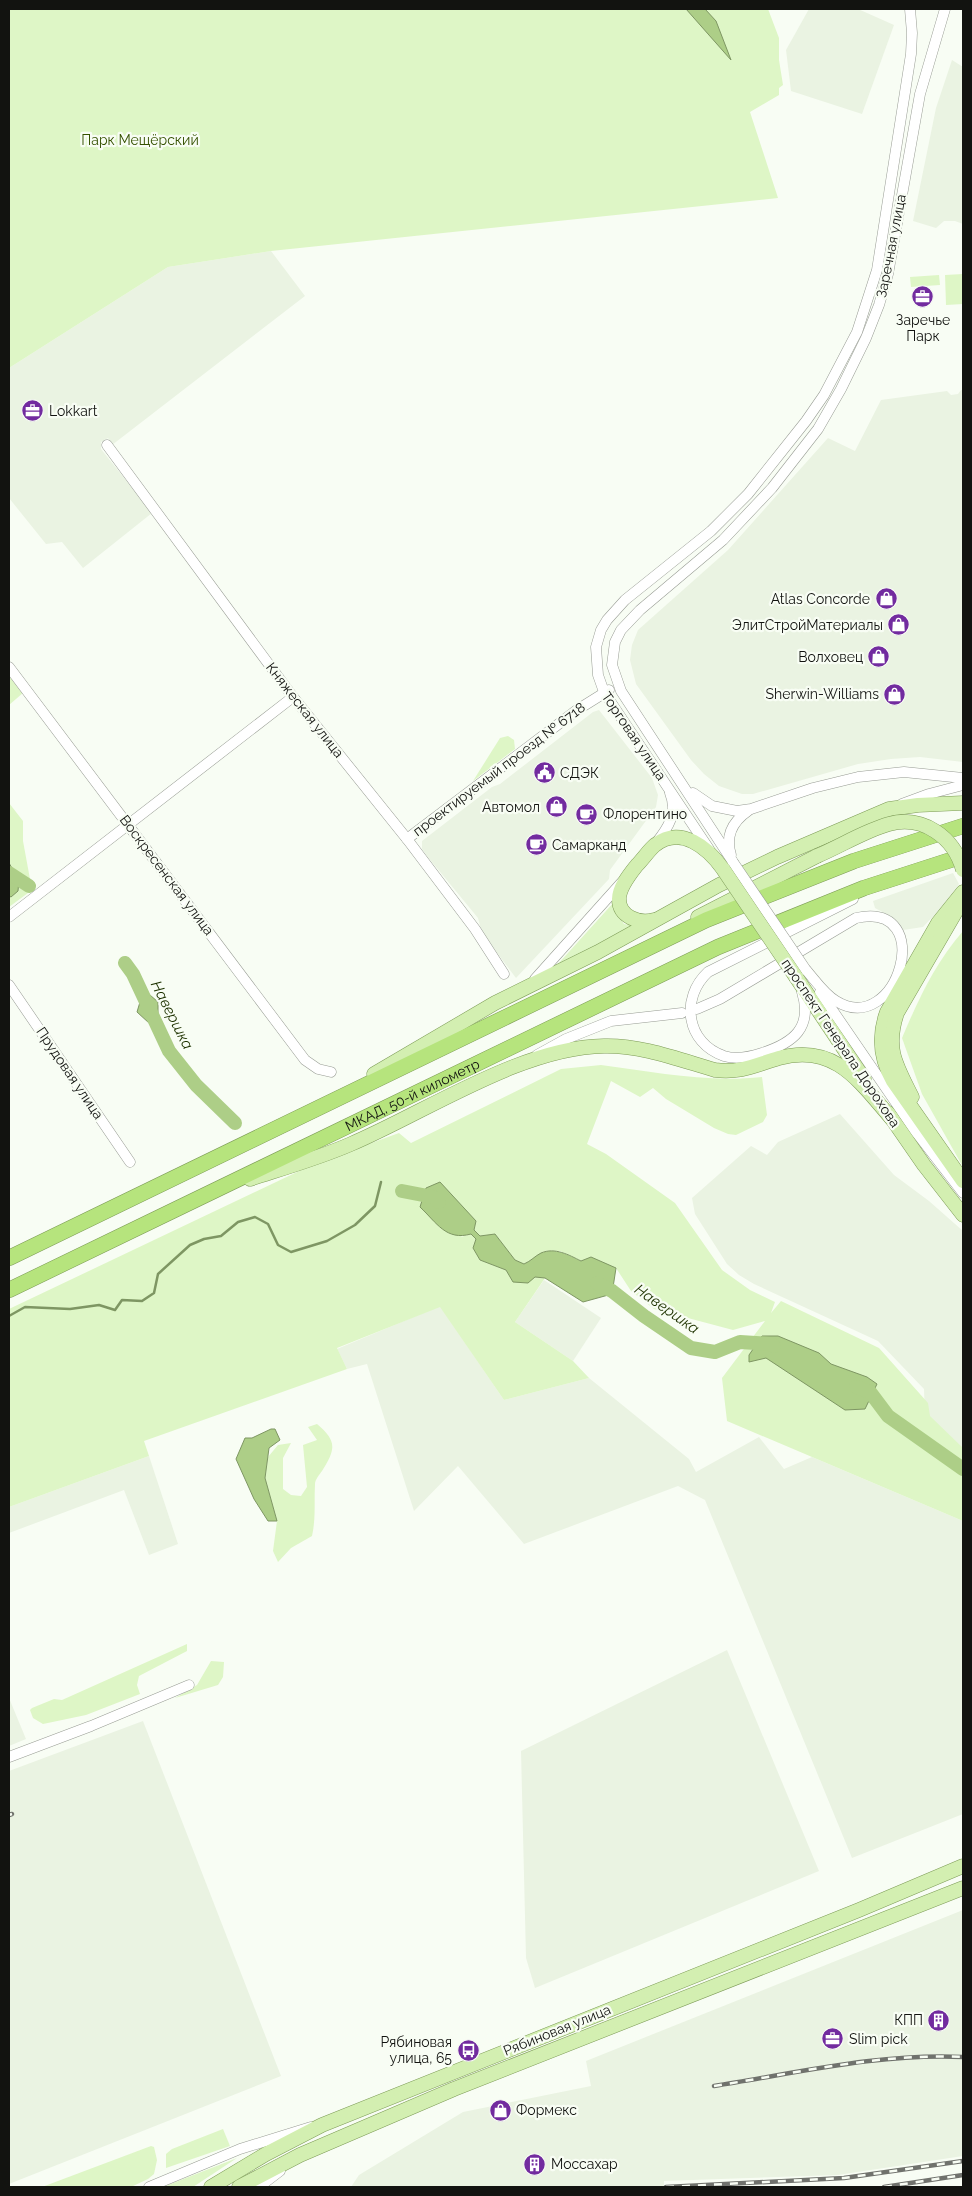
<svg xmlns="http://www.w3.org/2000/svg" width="972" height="2196" font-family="Raleway,sans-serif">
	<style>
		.built { fill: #eaf3e2 }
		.green { fill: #def6c6 }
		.water { fill: #adce87; stroke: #7e9663 }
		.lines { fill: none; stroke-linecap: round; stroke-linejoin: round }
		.stream { stroke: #7e9663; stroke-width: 2.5 }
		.river { stroke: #adce87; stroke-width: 14 }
		.minor-casing { stroke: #989c94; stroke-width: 11 }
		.major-casing { stroke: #7d9b57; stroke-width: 15 }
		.highway-casing { stroke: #7d9b57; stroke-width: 16 }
		.minor { stroke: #fff; stroke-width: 10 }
		.major { stroke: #d3efb1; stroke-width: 14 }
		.highway { stroke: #b6e47d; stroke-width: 15 }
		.rail-casing { stroke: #70726d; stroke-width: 4.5 }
		.rail { stroke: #f8fdf4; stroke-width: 2.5; stroke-dasharray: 8; stroke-linecap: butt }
		.minor-bridge-casing { stroke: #989c94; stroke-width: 11; stroke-linecap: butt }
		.major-bridge-casing { stroke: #7d9b57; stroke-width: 15; stroke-linecap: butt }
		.minor-bridge { stroke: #fff; stroke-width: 10 }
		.major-bridge { stroke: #d3efb1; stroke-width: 14 }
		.labels { text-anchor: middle; stroke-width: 4.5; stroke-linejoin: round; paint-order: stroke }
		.park-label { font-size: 14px; fill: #355100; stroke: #f8fdf4 }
		.street-label { font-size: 14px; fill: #121310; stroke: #f8fdf4 }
		.poi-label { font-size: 14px; fill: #121310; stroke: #f8fdf4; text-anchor: start }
		.water-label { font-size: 15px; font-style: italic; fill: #1e3200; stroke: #f8fdf4 }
	</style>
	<rect width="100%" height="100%" fill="#f8fdf4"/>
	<g class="built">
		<path d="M809,9H858L894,25L862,114L791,91L786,50Z"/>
		<path d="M952,60L963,67V224L955,221H944L936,228L913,221L936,108Z"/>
		<path d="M271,251L305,296L112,445L108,438L101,442V449L152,513L83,568L62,542L46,544L9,498V368L168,267Z"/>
		<path d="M961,390H963V762L920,757L891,759L858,764L753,794H742L719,786L704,774L691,760L636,684L630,660L632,645L638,630L728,550L828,438L855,451L881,400L947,391L951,395L958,394Z"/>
		<path d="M599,710L652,778L658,795L656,807L610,870L609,879L516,978L482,933L478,918L427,856L422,849V841L492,787L500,784L593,712Z"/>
		<path d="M953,873L959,884L941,908L923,927L903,930L890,916L875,908L873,901Z"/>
		<path d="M840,1114L894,1175L929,1201L963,1231V1450L925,1418L924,1389L878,1341L754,1284L739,1275L727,1264L695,1214L692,1198L751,1146L767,1155L778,1142Z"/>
		<path d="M544,1280L601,1318L573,1361L515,1322Z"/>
		<path d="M440,1306L504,1400L589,1378L689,1459L696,1472L759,1437L784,1469L812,1457L963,1521V1814L852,1858L705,1500L678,1486L524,1544L458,1466L414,1511L367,1364L347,1369L337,1349Z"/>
		<path d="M149,1456L178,1544L149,1555L124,1490L9,1533V1507Z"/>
		<path d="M727,1650L819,1871L535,1988L526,1958L521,1751Z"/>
		<path d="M9,1698L26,1739L9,1746Z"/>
		<path d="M143,1721L281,2076L9,2184V1771Z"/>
		<path d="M963,1910V2156L838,2175L664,2181V2187H351L359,2175L463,2112L591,2086L586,2061Z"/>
	</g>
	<g class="green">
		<path d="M9,9H768L779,38V60L783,85L779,88V95L750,112L778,198L271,251L168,267L9,368Z"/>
		<path d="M963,274V304L946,305L945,275Z"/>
		<path d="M939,275L940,285L911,287L910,277Z"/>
		<path d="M9,675L23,693L9,705Z"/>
		<path d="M508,736L514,740L515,749L473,781L500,738Z"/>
		<path d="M9,803L23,821V841L32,890L9,907L12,867L9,863Z"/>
		<path d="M615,901L618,915L624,924L635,926L558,964Z"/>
		<path d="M963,931V1167L922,1094L902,1038C919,998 934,965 963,931Z"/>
		<path d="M601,1065C655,1072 707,1083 762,1077L767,1115L763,1122L736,1135L728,1134L714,1128L666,1099L653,1088L640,1097L611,1081L587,1144L606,1154L675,1203L722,1270L750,1290L775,1302L771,1313L781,1301L879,1348L928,1403L930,1416L963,1448V1521L727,1421L722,1378L765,1321L733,1330L654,1309L631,1291L616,1268L581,1261L560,1251L542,1253L531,1261L524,1264L515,1260L495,1234L480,1236L474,1230L476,1220L461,1237L471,1234L476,1239L480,1260L506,1270L513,1282L535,1277L545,1278L515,1322L573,1361L589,1378L504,1400L440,1307L337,1348L347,1369L144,1441L149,1456L9,1507V1309L316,1163L399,1133L411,1143L561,1069Z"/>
		<path d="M317,1424C337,1441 336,1449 322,1471C319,1475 315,1480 315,1484C314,1502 316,1518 312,1536L291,1548L278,1562L273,1551L277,1521L265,1478L268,1457L278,1445L291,1443L283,1458V1489L291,1495L301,1496L307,1487L303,1445L317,1440L308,1427Z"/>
		<path d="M187,1644V1651L139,1676L137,1685L140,1694L86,1715L43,1724L33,1718L30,1710L32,1708L54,1699L62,1700Z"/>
		<path d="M211,1661L224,1662L223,1677L218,1685L175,1698L197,1685Z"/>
		<path d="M223,2129L230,2146L166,2168V2154L172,2149Z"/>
		<path d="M151,2146L154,2147L157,2160L154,2174L148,2179L131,2187H42Z"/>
		<path d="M237,2158L193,2187H163Z"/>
	</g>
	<g class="water">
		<path d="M686,9H705L716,21L731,60Z"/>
		<path d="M9,863L19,880L18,891L11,897L9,896Z"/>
		<path d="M150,995L158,1002V1025L149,1023L137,1012L140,1002Z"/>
		<path d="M440,1182L476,1221L474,1230L480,1236L495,1234L515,1260L524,1264C531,1261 535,1256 541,1253C555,1247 569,1255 581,1261L591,1257L616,1268L612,1294L583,1302L545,1278L535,1277L528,1283L513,1282L506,1270L480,1260L473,1248L476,1239L471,1234C446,1241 437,1223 420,1207L426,1188Z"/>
		<path d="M762,1336H778L819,1353L831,1364L867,1377L877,1384L865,1409L845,1410L766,1358L749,1362V1355Z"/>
		<path d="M271,1429H275L280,1440L269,1448L265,1478L277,1521H268L254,1499L236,1459L245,1438H252Z"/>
	</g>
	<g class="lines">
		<path class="stream" d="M9,1316L25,1307L70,1309L99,1305L115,1310L122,1300L142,1301L154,1293L158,1274L190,1245L204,1239L221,1236L238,1222L255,1217L268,1224L278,1245L291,1252L327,1241L355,1225L375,1206L381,1182"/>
		<g class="river">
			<path d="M9,873L29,886"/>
			<path d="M125,963L133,974L169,1051L196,1085L235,1123"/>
			<path d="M402,1191L433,1197L439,1202"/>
			<path d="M597,1283L612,1291L644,1316L691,1348L715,1352L740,1342L770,1344L774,1346"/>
			<path d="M856,1387L870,1392L888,1416L963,1469"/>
		</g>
		<defs>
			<g id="minor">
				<path d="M107,445L293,697L407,839L475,929L504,974"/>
				<path d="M9,667L305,1060L318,1069L331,1072"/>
				<path d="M693,793L712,806L737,811L751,809L813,788L858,777L904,772L963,778"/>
				<path d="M902,804L929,794L963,785"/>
				<path d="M407,839L577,710L609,690"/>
				<path d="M656,843C668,828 678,813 670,793"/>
				<path d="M709,849L604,692L598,675L596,647L601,630L607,620L625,600L711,531L748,494L806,421L824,395L857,332L877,270L911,54L912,33L910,9"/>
				<path d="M731,855C725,836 732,822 748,811"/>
				<path d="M733,862L621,691L612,665L615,642L621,630L640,610L723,540L772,488L818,429L841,389L866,338L879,305L888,274L920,94L945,9"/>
				<path d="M9,917L293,697"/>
				<path d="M535,979L622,882"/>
				<path d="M9,985L130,1162"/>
				<path d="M802,992C813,1028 793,1043 762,1053C750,1057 737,1060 724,1056C686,1043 680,998 708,972L853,899"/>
				<path d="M820,992L916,1132L963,1193"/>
				<path d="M697,1009L720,999L856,918C938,900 898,1039 836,1001C824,994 815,980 806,970"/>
				<path d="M537,1055L566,1039L611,1021L682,1013"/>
				<path d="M9,1757L91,1726L189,1685"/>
				<path d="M149,2187L240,2149L311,2127"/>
				<path d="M259,2187L280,2171"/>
			</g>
			<g id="major">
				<path d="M963,892L938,923L887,1012C878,1036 880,1058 893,1081L963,1181"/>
				<path d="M698,917L817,856"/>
				<path d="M654,920C639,924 619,917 619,899C619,887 630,874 637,865C643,859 649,850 655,845C681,825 708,848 723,869"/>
				<path d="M796,977L864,1079"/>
				<path d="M374,1074L495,1003L598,952L719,885L777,857L889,809L918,805L963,803"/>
				<path d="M912,1097C896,1065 885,1049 897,1013L958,908"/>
				<path d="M888,1113L924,1165L963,1215"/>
				<path d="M250,1179C284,1168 319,1158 351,1144C426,1112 522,1047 604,1046C641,1045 680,1060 715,1070C742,1073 755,1065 779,1058C835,1043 859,1081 892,1119"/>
				<path d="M211,2187L266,2154L322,2125L859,1910L963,1866"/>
				<path d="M239,2187L300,2155L454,2089L963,1888"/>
			</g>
			<g id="highway">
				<path d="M9,1258L706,920L854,861L963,826"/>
				<path id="s1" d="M9,1290L718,947L864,888L963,856"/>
			</g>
		</defs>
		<use href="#minor" class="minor-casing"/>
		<use href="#major" class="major-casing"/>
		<use href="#highway" class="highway-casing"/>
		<use href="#minor" class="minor"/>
		<use href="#major" class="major"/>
		<use href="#highway" class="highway"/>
		<defs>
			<g id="rail">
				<path d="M9,1815L12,1814"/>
				<path d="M714,2086C797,2073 880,2053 963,2057"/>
				<path d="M666,2187L844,2178L963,2161"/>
				<path d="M884,2187L963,2175"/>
			</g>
		</defs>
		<use href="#rail" class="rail-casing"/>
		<use href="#rail" class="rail"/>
		<defs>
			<path id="minor-bridge" d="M733,862L806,970"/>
			<g id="major-bridge">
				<path d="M817,856C841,846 864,831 889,824C923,815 954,837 963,870"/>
				<path d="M723,869L796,977"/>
			</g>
		</defs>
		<use href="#minor-bridge" class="minor-bridge-casing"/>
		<use href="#major-bridge" class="major-bridge-casing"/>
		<use href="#minor-bridge" class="minor-bridge"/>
		<use href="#major-bridge" class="major-bridge"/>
	</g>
	<defs>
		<symbol id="office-disc" viewBox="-11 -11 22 22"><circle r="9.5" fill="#722b9f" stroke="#f8fdf4"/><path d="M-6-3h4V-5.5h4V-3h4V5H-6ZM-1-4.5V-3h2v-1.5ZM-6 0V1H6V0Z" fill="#fff"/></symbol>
		<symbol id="shop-disc" viewBox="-11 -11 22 22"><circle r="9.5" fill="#722b9f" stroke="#f8fdf4"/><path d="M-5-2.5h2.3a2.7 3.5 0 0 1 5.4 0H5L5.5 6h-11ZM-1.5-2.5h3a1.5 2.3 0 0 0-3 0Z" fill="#fff"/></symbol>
		<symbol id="civic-disc" viewBox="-11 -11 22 22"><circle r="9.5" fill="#722b9f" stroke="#f8fdf4"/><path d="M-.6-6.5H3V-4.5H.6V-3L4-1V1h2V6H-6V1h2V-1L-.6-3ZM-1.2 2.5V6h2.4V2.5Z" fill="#fff"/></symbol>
		<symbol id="cafe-disc" viewBox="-11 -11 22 22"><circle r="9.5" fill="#722b9f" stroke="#f8fdf4"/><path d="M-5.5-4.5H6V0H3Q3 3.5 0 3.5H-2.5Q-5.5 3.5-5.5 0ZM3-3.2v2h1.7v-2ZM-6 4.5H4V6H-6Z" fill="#fff"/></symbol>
		<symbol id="building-disc" viewBox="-11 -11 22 22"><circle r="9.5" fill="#722b9f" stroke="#f8fdf4"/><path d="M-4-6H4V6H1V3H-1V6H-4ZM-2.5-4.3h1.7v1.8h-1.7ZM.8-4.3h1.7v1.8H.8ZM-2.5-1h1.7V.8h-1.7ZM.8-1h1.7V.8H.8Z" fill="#fff"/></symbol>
		<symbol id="bus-disc" viewBox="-11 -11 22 22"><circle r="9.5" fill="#722b9f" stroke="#f8fdf4"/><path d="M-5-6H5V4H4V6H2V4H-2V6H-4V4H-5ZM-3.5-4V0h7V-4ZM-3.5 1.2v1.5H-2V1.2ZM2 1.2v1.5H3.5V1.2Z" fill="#fff"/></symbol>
	</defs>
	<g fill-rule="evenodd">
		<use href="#office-disc" x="910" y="284" width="25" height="25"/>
		<use href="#office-disc" x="20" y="398" width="25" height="25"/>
		<use href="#shop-disc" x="874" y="586" width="25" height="25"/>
		<use href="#shop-disc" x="886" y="612" width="25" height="25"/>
		<use href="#shop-disc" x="866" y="644" width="25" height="25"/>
		<use href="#shop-disc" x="882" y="682" width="25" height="25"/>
		<use href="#civic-disc" x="532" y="760" width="25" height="25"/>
		<use href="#shop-disc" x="544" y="794" width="25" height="25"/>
		<use href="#cafe-disc" x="574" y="802" width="25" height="25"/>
		<use href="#cafe-disc" x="524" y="832" width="25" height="25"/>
		<use href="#building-disc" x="926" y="2008" width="25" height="25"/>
		<use href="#office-disc" x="820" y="2026" width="25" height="25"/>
		<use href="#bus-disc" x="456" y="2038" width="25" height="25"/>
		<use href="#shop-disc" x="488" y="2098" width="25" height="25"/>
		<use href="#building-disc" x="522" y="2152" width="25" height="25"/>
	</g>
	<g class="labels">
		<g class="park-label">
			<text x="140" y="145">Парк Мещёрский</text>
		</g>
		<g class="street-label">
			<text transform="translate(891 246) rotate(-79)" y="5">Заречная улица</text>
			<text transform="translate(305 710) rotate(52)" y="5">Княжеская улица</text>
			<text transform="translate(634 736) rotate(56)" y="5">Торговая улица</text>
			<text transform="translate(499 769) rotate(-37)" y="5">проектируемый проезд № 6718</text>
			<text transform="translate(167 875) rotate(53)" y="5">Воскресенская улица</text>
			<text transform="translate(841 1043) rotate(56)" y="5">проспект Генерала Дорохова</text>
			<text transform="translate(70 1073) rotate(56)" y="5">Прудовая улица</text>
			<text dy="5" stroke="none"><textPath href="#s1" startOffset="448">МКАД, 50-й километр</textPath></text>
			<text transform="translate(557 2030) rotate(-22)" y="5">Рябиновая улица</text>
		</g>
		<g class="poi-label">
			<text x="923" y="325" text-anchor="middle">Заречье<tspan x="923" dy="16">Парк</tspan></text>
			<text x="49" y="416">Lokkart</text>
			<text x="870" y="604" text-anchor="end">Atlas Concorde</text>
			<text x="883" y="630" text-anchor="end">ЭлитСтройМатериалы</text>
			<text x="863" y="662" text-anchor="end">Волховец</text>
			<text x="879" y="699" text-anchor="end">Sherwin-Williams</text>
			<text x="560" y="778">СДЭК</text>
			<text x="540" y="812" text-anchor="end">Автомол</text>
			<text x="603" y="819">Флорентино</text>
			<text x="552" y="850">Самарканд</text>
			<text x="923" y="2025" text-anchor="end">КПП</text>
			<text x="849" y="2044">Slim pick</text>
			<text x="452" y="2047" text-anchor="end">Рябиновая<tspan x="452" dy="16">улица, 65</tspan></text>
			<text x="516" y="2115">Формекс</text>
			<text x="551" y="2169">Моссахар</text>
		</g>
		<g class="water-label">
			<text transform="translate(172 1015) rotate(63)" y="5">Навершка</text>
			<text transform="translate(667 1309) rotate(35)" y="5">Навершка</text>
		</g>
	</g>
	<rect width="972" height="2196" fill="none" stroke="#121310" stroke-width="20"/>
</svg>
